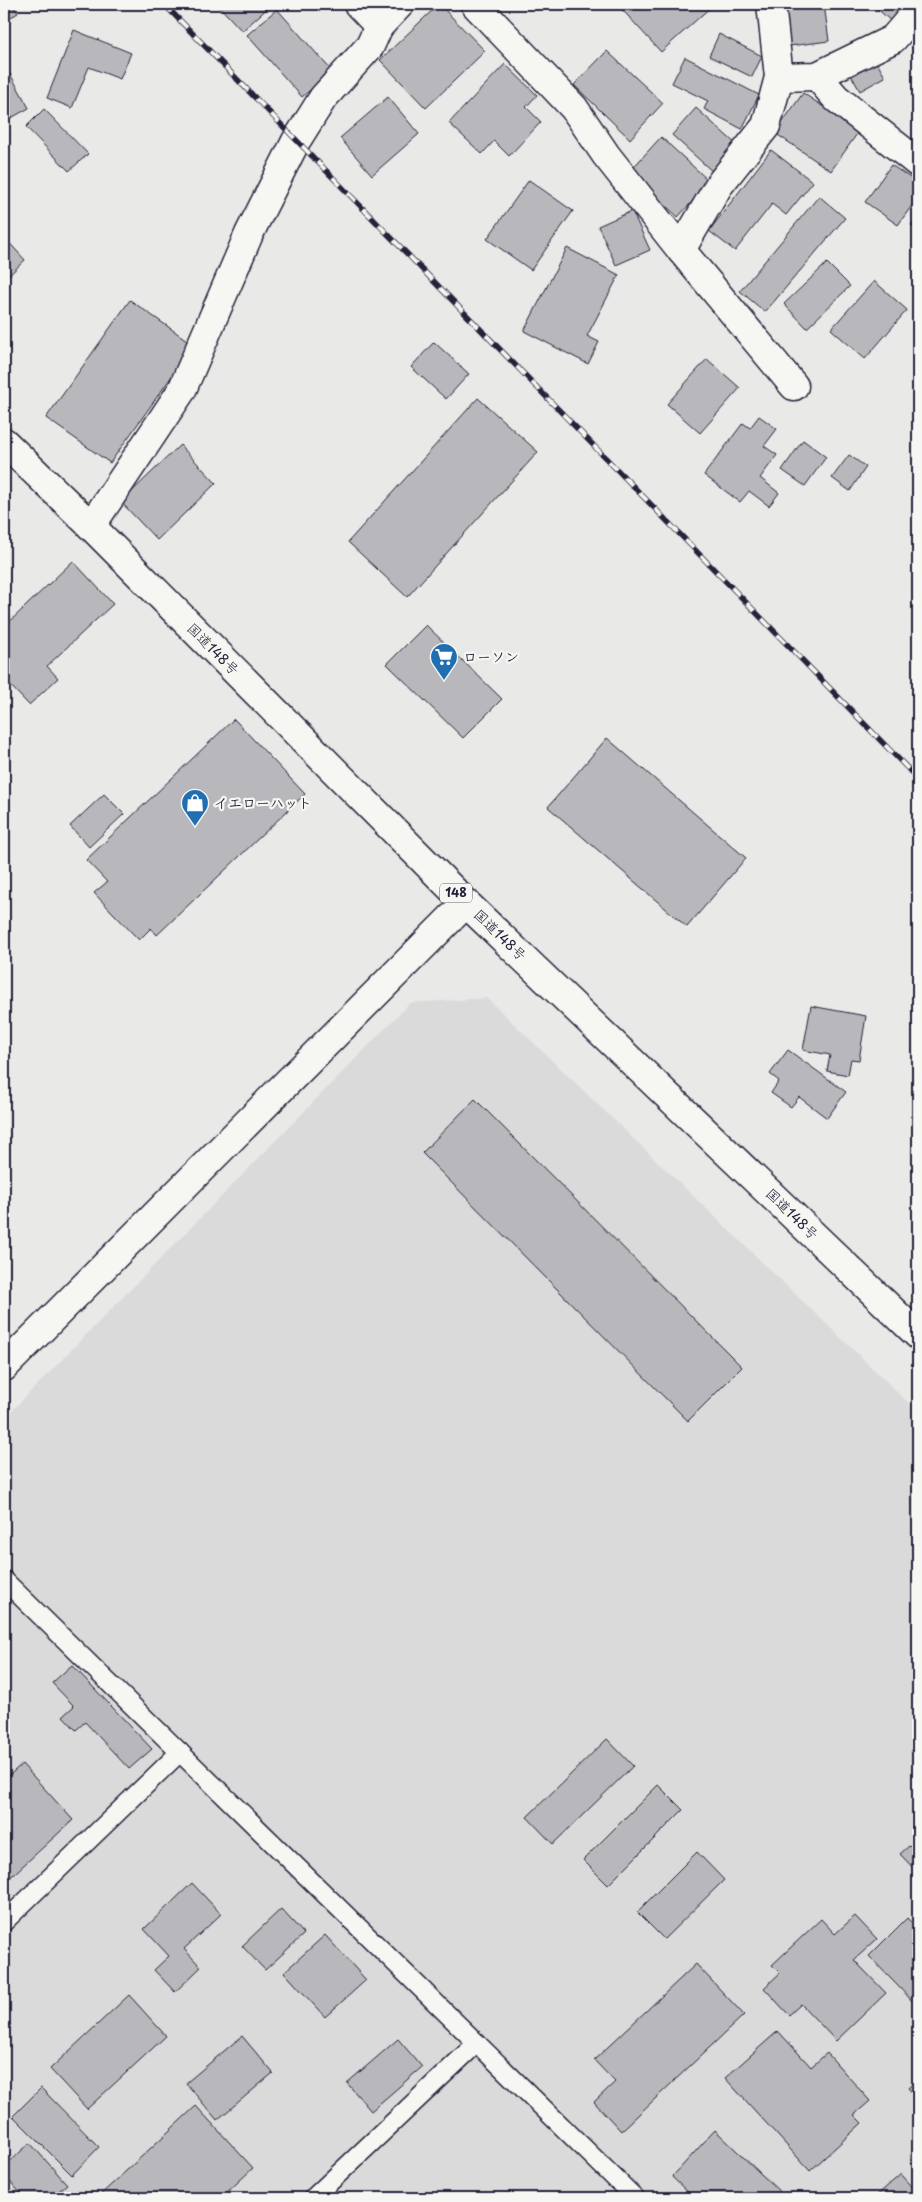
<svg xmlns="http://www.w3.org/2000/svg" width="922" height="2202" font-family="'Playpen Sans','Klee One',sans-serif">
	<style>
		.built { fill: #dadada }
		.building { fill: #b8b8bc; stroke: #22223b }
		.lines { fill: none; stroke-linecap: round; stroke-linejoin: round }
		.service-casing { stroke: #22223b; stroke-width: 21 }
		.minor-casing { stroke: #22223b; stroke-width: 31 }
		.tertiary-casing { stroke: #22223b; stroke-width: 31 }
		.trunk-casing { stroke: #22223b; stroke-width: 31 }
		.service { stroke: #f6f6f2; stroke-width: 18 }
		.minor { stroke: #f6f6f2; stroke-width: 28 }
		.tertiary { stroke: #f6f6f2; stroke-width: 28 }
		.trunk { stroke: #f6f6f2; stroke-width: 28 }
		.rail-casing { stroke: #22223b; stroke-width: 5.5 }
		.rail { stroke: #f6f6f2; stroke-width: 4; stroke-dasharray: 11; stroke-linecap: butt }
		.labels { text-anchor: middle; stroke-width: 4.5; stroke-linejoin: round; paint-order: stroke }
		.shield { fill: #f6f6f2; stroke: #626272; stroke-width: 1 }
		.shield-label { font-size: 12px; font-weight: bold; fill: #22223b }
		.street-label { font-size: 14px; fill: #22223b; stroke: #f6f6f2 }
		.poi-label { font-size: 14px; font-weight: bold; fill: #22223b; stroke: #f6f6f2; text-anchor: start }
	</style>
	<rect width="100%" height="100%" fill="#e9e9e7"/>
	<filter id="ink" filterUnits="userSpaceOnUse"><feTurbulence type="fractalNoise" baseFrequency=".02" numOctaves="2"/><feDisplacementMap in="SourceGraphic" scale="10" xChannelSelector="R" yChannelSelector="G"/><feConvolveMatrix kernelMatrix="1 2 1 2 8 2 1 2 1" color-interpolation-filters="sRGB"/></filter>
	<g filter="url(#ink)">
		<path class="built" d="M487,998L918,1412V2198H4V1419L410,1003Z"/>
		<g class="building">
			<path d="M4,4H12L18,13L4,21Z"/>
			<path d="M217,4H268L270,6L242,31Z"/>
			<path d="M439,4L485,51L426,108L380,60Z"/>
			<path d="M617,4H714L661,52Z"/>
			<path d="M783,4H824L829,41L789,46Z"/>
			<path d="M872,4H912L893,23Z"/>
			<path d="M277,9L332,71L302,97L247,35Z"/>
			<path d="M74,30L131,53L120,79L89,67L72,108L47,98Z"/>
			<path d="M719,34L762,56L752,77L709,56Z"/>
			<path d="M607,51L663,103L630,139L574,85Z"/>
			<path d="M685,57L759,95L742,129L704,109L708,101L672,83Z"/>
			<path d="M876,61L885,77L860,91L851,75Z"/>
			<path d="M4,63L29,108L4,122Z"/>
			<path d="M505,64L537,95L526,107L541,122L509,156L494,141L482,154L449,123Z"/>
			<path d="M803,93L859,131L831,171L775,133Z"/>
			<path d="M388,97L419,134L372,175L340,138Z"/>
			<path d="M696,108L738,146L714,173L672,135Z"/>
			<path d="M44,109L88,154L69,171L26,127Z"/>
			<path d="M4,125L10,136L4,140Z"/>
			<path d="M661,137L710,182L678,217L629,172Z"/>
			<path d="M771,150L813,182L786,215L772,204L735,251L709,231Z"/>
			<path d="M891,165L918,183V197L898,225L865,202Z"/>
			<path d="M529,180L573,211L531,270L487,239Z"/>
			<path d="M819,196L845,218L765,312L740,291Z"/>
			<path d="M632,211L650,250L616,265L598,226Z"/>
			<path d="M918,216V231L911,225Z"/>
			<path d="M4,237L25,260L4,280Z"/>
			<path d="M567,248L619,275L587,336L599,342L588,364L524,331Z"/>
			<path d="M827,263L850,286L807,328L784,304Z"/>
			<path d="M874,281L907,310L865,359L831,329Z"/>
			<path d="M130,300L194,345L110,463L46,418Z"/>
			<path d="M434,342L469,374L446,399L411,367Z"/>
			<path d="M707,359L740,388L700,433L667,404Z"/>
			<path d="M478,398L538,452L407,597L348,542Z"/>
			<path d="M759,416L777,429L764,446L777,455L760,478L779,493L769,506L749,491L740,502L704,475L743,423L750,428Z"/>
			<path d="M803,440L826,457L805,486L782,470Z"/>
			<path d="M180,445L216,483L157,540L121,502Z"/>
			<path d="M849,455L866,467L850,491L832,478Z"/>
			<path d="M73,561L113,604L47,666L58,678L29,705L4,679V627Z"/>
			<path d="M426,625L502,699L463,738L387,664Z"/>
			<path d="M234,719L305,794L157,935L151,928L139,940L94,893L107,882L86,860Z"/>
			<path d="M607,738L746,858L687,927L548,807Z"/>
			<path d="M104,794L124,814L89,847L70,826Z"/>
			<path d="M811,1006L866,1016L859,1060L851,1059L848,1075L827,1071L830,1055L803,1050Z"/>
			<path d="M788,1050L846,1092L827,1118L799,1097L791,1107L771,1093L779,1081L770,1074Z"/>
			<path d="M475,1099L742,1367L688,1421L422,1153Z"/>
			<path d="M72,1665L152,1749L129,1769L85,1722L76,1730L63,1716L74,1706L52,1683Z"/>
			<path d="M607,1739L633,1766L553,1844L527,1817Z"/>
			<path d="M22,1764L73,1820L4,1883V1780Z"/>
			<path d="M658,1785L683,1810L608,1885L583,1860Z"/>
			<path d="M918,1838V1873L900,1854Z"/>
			<path d="M697,1852L724,1880L664,1939L637,1912Z"/>
			<path d="M192,1883L221,1914L184,1949L201,1967L175,1992L154,1970L169,1956L144,1929Z"/>
			<path d="M281,1909L304,1934L265,1970L242,1946Z"/>
			<path d="M855,1916L877,1939L854,1960L886,1993L836,2041L801,2004L789,2015L764,1988L780,1973L772,1965L821,1919L835,1934Z"/>
			<path d="M907,1918L918,1930V2007L869,1956Z"/>
			<path d="M325,1935L366,1980L325,2017L284,1972Z"/>
			<path d="M696,1964L744,2015L621,2131L594,2102L615,2082L594,2060Z"/>
			<path d="M129,1995L166,2036L87,2109L50,2069Z"/>
			<path d="M778,2031L811,2067L827,2053L870,2101L854,2115L862,2123L810,2171L725,2078Z"/>
			<path d="M242,2036L273,2073L217,2120L186,2083Z"/>
			<path d="M398,2039L422,2067L371,2111L347,2083Z"/>
			<path d="M918,2079V2099L908,2088Z"/>
			<path d="M41,2088L99,2147L72,2175L13,2116Z"/>
			<path d="M196,2106L253,2168L221,2198H97Z"/>
			<path d="M715,2130L786,2198H694L672,2177Z"/>
			<path d="M30,2143L67,2184L51,2198H25L4,2175V2167Z"/>
			<path d="M901,2174L918,2193V2198H874Z"/>
		</g>
		<g class="lines">
			<defs>
				<g id="service">
					<path d="M4,1580L635,2198"/>
					<path d="M4,1922L180,1752"/>
					<path d="M313,2198L477,2043"/>
				</g>
				<g id="minor">
					<path d="M358,4L379,26L400,4"/>
					<path d="M475,4L574,108L606,155L681,250L794,386"/>
					<path d="M817,76L836,98L918,163"/>
					<path d="M779,77L817,76L893,39L918,10"/>
					<path d="M681,250L719,185L766,126L779,77L771,4"/>
					<path d="M91,526L182,390L249,234L296,141L323,98L370,46L379,26"/>
				</g>
				<path id="tertiary" d="M4,1367L466,903"/>
				<path id="trunk" d="M4,442L91,526L466,903L918,1335"/>
			</defs>
			<use href="#service" class="service-casing"/>
			<use href="#minor" class="minor-casing"/>
			<use href="#tertiary" class="tertiary-casing"/>
			<use href="#trunk" class="trunk-casing"/>
			<use href="#service" class="service"/>
			<use href="#minor" class="minor"/>
			<use href="#tertiary" class="tertiary"/>
			<use href="#trunk" class="trunk"/>
			<defs>
				<path id="rail" d="M164,4L918,779"/>
			</defs>
			<use href="#rail" class="rail-casing"/>
			<use href="#rail" class="rail"/>
		</g>
	</g>
	<defs>
		<symbol id="supermarket-pin" viewBox="-11 -11 22 30"><path d="M0 17L-7.5 6A9.5 9.5 0 1 1 7.5 6Z" fill="#1f6fb2" stroke="#f6f6f2"/><path d="M-6-5.5h2.5l.6 2H6L4.5 2H-2.5L-4.4-4H-6ZM-1.5 3.2a1.3 1.3 0 1 0 .1 0ZM3 3.2a1.3 1.3 0 1 0 .1 0Z" fill="#fff"/></symbol>
		<symbol id="shop-pin" viewBox="-11 -11 22 30"><path d="M0 17L-7.5 6A9.5 9.5 0 1 1 7.5 6Z" fill="#1f6fb2" stroke="#f6f6f2"/><path d="M-5-2.5h2.3a2.7 3.5 0 0 1 5.4 0H5L5.5 6h-11ZM-1.5-2.5h3a1.5 2.3 0 0 0-3 0Z" fill="#fff"/></symbol>
	</defs>
	<g fill-rule="evenodd">
		<use href="#supermarket-pin" x="428" y="641" width="32" height="43"/>
		<use href="#shop-pin" x="179" y="787" width="32" height="43"/>
	</g>
	<g class="labels">
		<rect class="shield" x="440" y="883.5" width="32" height="19" rx="4"/>
		<g class="shield-label">
			<text x="456" y="897">148</text>
		</g>
		<g class="street-label">
			<text transform="translate(213 649) rotate(45)" y="5">国道148号</text>
			<text transform="translate(500 935) rotate(44)" y="5">国道148号</text>
			<text transform="translate(792 1214) rotate(44)" y="5">国道148号</text>
		</g>
		<g class="poi-label">
			<text x="463" y="662">ローソン</text>
			<text x="214" y="808">イエローハット</text>
		</g>
	</g>
	<rect width="922" height="2202" fill="none" stroke="#f6f6f2" stroke-width="20"/>
	<rect x="10" y="10" width="902" height="2182" fill="none" stroke="#22223b" stroke-width="2" filter="url(#ink)"/>
</svg>
